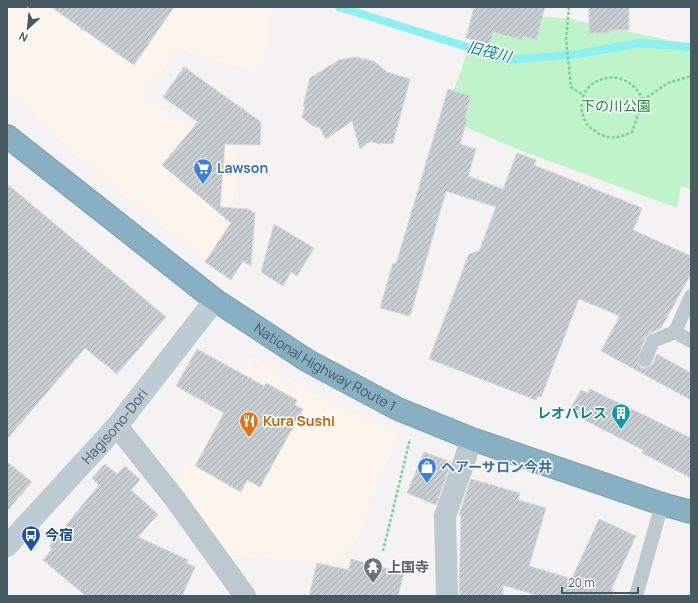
<svg xmlns="http://www.w3.org/2000/svg" width="698" height="603" font-family="Manrope,'Noto Sans JP',sans-serif">
	<style>
		.commercial { fill: #fdf5ec }
		.park { fill: #bff3c9 }
		.lines { fill: none; stroke-linecap: round; stroke-linejoin: round }
		.stream { stroke: #8af0f2; stroke-width: 8 }
		.building { fill: url(#building-hatch); stroke: #d5d9dd }
		.highway-casing { stroke: #729baf; stroke-width: 24 }
		.path { stroke: #74d392; stroke-width: 2.5; stroke-dasharray: 3 2; stroke-linecap: butt }
		.lane { stroke: #bccacf; stroke-width: 14 }
		.street { stroke: #bccacf; stroke-width: 22 }
		.secondary { stroke: #bdccd4; stroke-width: 22 }
		.highway { stroke: #87b0c3; stroke-width: 22 }
		.labels { text-anchor: middle; stroke-width: 3; stroke-linejoin: round; paint-order: stroke }
		.park-label { font-size: 14px; fill: #128936; stroke: #fff }
		.shop-label { font-size: 14px; font-weight: bold; fill: #366cbe; stroke: #fff; text-anchor: start }
		.street-label { font-size: 14px; fill: #485a61; stroke: #fff }
		.culture-label { font-size: 14px; font-weight: bold; fill: #0d838f; stroke: #fff; text-anchor: end }
		.food-label { font-size: 14px; font-weight: bold; fill: #c56008; stroke: #fff; text-anchor: start }
		.transit-label { font-size: 14px; font-weight: bold; fill: #164399; stroke: #fff; text-anchor: start }
		.worship-label { font-size: 14px; font-weight: bold; fill: #5b616d; stroke: #fff; text-anchor: start }
		.water-label { font-size: 15px; font-style: italic; fill: #088486; stroke: #fff }
	</style>
	<defs>
		<pattern id="building-hatch" width="6" height="6" patternUnits="userSpaceOnUse"><rect width="6" height="6" fill="#c8ced2"/><path d="M-1 1l2-2M0 6l6-6M5 7l2-2" fill="none" stroke="#a4aaae"/></pattern>
	</defs>
	<rect width="100%" height="100%" fill="#f4f2f2"/>
	<g class="commercial">
		<path d="M7,7H271L262,74L177,48L142,98L238,151L231,219L207,262L94,171L7,93Z"/>
		<path d="M250,356L314,394L398,434L354,546L331,563L230,555L172,483L206,442Z"/>
	</g>
	<path class="park" d="M482,11L569,19L691,45V189L681,186L677,208L522,151L444,118Z"/>
	<g class="lines">
		<path class="stream" d="M339,7L509,60L579,54L638,43L691,47"/>
	</g>
	<g class="building">
		<path d="M51,7H174L134,65Z"/>
		<path d="M474,7H545L536,40L523,36L522,40L493,32L490,45L466,38Z"/>
		<path d="M589,7H629V30H609V33H589Z"/>
		<path d="M355,57L374,61L387,72L410,79L393,143L379,144L370,141L360,149L352,121L326,139L320,128L311,125L302,117L305,106H303L310,78L339,60Z"/>
		<path d="M184,67L261,122L260,145L225,144L220,207L247,209L255,213L251,266L243,261L231,280L205,262L231,223L162,165L198,122L163,97Z"/>
		<path d="M448,89L471,96L465,117L467,118L460,144L476,149L468,176L503,189L517,153L536,160L534,165L642,208L633,230L691,256V274L661,328L650,333L645,338L637,361L641,368H646L653,364L657,354L691,373V400L601,351L620,316L579,299L541,397L538,396L536,400L429,359L469,254L479,251L496,207L446,191L410,316L380,308L393,263L396,264Z"/>
		<path d="M7,184L166,317L117,374L85,348L7,439Z"/>
		<path d="M274,224L314,248L297,276L291,272L283,286L261,272Z"/>
		<path d="M197,349L264,386L266,383L297,400L295,405L303,409L260,487L247,480L241,492L195,466L224,413L176,386Z"/>
		<path d="M590,389L691,438V478L642,453L643,450L577,416L579,411L571,408L581,390L588,393Z"/>
		<path d="M424,452L451,462L436,505L407,493Z"/>
		<path d="M7,462L32,482L7,511Z"/>
		<path d="M105,464L117,474L125,466L140,480L131,490L158,514L138,537L188,560L186,563L195,567L182,596H86L43,560L52,549L49,546L99,485L92,478Z"/>
		<path d="M471,479L520,493L518,500L546,508L529,566L576,580L572,578L599,519L636,536L611,590H613L612,596H539L503,585V596H459L461,515H459Z"/>
		<path d="M351,559L404,573L398,596H309L317,563L349,570Z"/>
	</g>
	<g class="lines">
		<defs>
			<g id="highway">
				<path id="s2" d="M7,136L215,300L308,361L398,409L472,439L662,504L691,512"/>
			</g>
		</defs>
		<use href="#highway" class="highway-casing"/>
		<g class="path">
			<path d="M569,7L566,39L571,87L583,95"/>
			<path d="M643,100C624,58 569,81 584,118C585,120 586,124 588,126C590,128 595,130 598,133C609,140 620,138 632,132L643,100L668,83L691,76"/>
			<path d="M383,551L410,439"/>
		</g>
		<g class="lane">
			<path d="M675,332L691,296"/>
			<path d="M645,360L653,341L675,332L691,341"/>
			<path d="M636,596L662,504"/>
		</g>
		<g class="street">
			<path d="M117,426L175,499L245,596"/>
			<path d="M447,596L445,516L472,439"/>
		</g>
		<path class="secondary" id="s1" d="M7,546L117,426L215,300"/>
		<use href="#highway" class="highway"/>
	</g>
	<defs>
		<symbol id="supermarket-pin" viewBox="-11 -11 22 30"><path d="M0 17L-7.5 6A9.5 9.5 0 1 1 7.5 6Z" fill="#3f7fe0" stroke="#fff"/><path d="M-6-5.5h2.5l.6 2H6L4.5 2H-2.5L-4.4-4H-6ZM-1.5 3.2a1.3 1.3 0 1 0 .1 0ZM3 3.2a1.3 1.3 0 1 0 .1 0Z" fill="#fff"/></symbol>
		<symbol id="building-pin" viewBox="-11 -11 22 30"><path d="M0 17L-7.5 6A9.5 9.5 0 1 1 7.5 6Z" fill="#0f9aa8" stroke="#fff"/><path d="M-4-6H4V6H1V3H-1V6H-4ZM-2.5-4.3h1.7v1.8h-1.7ZM.8-4.3h1.7v1.8H.8ZM-2.5-1h1.7V.8h-1.7ZM.8-1h1.7V.8H.8Z" fill="#fff"/></symbol>
		<symbol id="restaurant-pin" viewBox="-11 -11 22 30"><path d="M0 17L-7.5 6A9.5 9.5 0 1 1 7.5 6Z" fill="#e8710a" stroke="#fff"/><path d="M-5-6h1v4h1v-4h1v4h1v-4h1v5L-1.5 .5V6h-2V.5L-5-1ZM5-6V6H3V1.5H1.5Q1.5-4 5-6Z" fill="#fff"/></symbol>
		<symbol id="shop-pin" viewBox="-11 -11 22 30"><path d="M0 17L-7.5 6A9.5 9.5 0 1 1 7.5 6Z" fill="#3f7fe0" stroke="#fff"/><path d="M-5-2.5h2.3a2.7 3.5 0 0 1 5.4 0H5L5.5 6h-11ZM-1.5-2.5h3a1.5 2.3 0 0 0-3 0Z" fill="#fff"/></symbol>
		<symbol id="bus-pin" viewBox="-11 -11 22 30"><path d="M0 17L-7.5 6A9.5 9.5 0 1 1 7.5 6Z" fill="#1a4fb4" stroke="#fff"/><path d="M-5-6H5V4H4V6H2V4H-2V6H-4V4H-5ZM-3.5-4V0h7V-4ZM-3.5 1.2v1.5H-2V1.2ZM2 1.2v1.5H3.5V1.2Z" fill="#fff"/></symbol>
		<symbol id="temple-pin" viewBox="-11 -11 22 30"><path d="M0 17L-7.5 6A9.5 9.5 0 1 1 7.5 6Z" fill="#6b7280" stroke="#fff"/><path d="M0-6L5-2H3V0L6.5 2.5H4V6H1.5V3h-3V6H-4V2.5H-6.5L-3 0V-2H-5Z" fill="#fff"/></symbol>
	</defs>
	<g fill-rule="evenodd">
		<use href="#supermarket-pin" x="192" y="157" width="22" height="30"/>
		<use href="#building-pin" x="610" y="402" width="22" height="30"/>
		<use href="#restaurant-pin" x="238" y="410" width="22" height="30"/>
		<use href="#shop-pin" x="416" y="456" width="22" height="30"/>
		<use href="#bus-pin" x="20" y="524" width="22" height="30"/>
		<use href="#temple-pin" x="362" y="556" width="22" height="30"/>
	</g>
	<g class="labels">
		<g class="park-label">
			<text x="616" y="111">下の川公園</text>
		</g>
		<g class="shop-label">
			<text x="217" y="173">Lawson</text>
			<text x="441" y="472">ヘアーサロン今井</text>
		</g>
		<g class="street-label">
			<text dy="5" stroke="none"><textPath href="#s2" startOffset="394">National Highway Route 1</textPath></text>
			<text dy="5" stroke="none"><textPath href="#s1" startOffset="161">Hagisono-Dori</textPath></text>
		</g>
		<g class="culture-label">
			<text x="607" y="418">レオパレス</text>
		</g>
		<g class="food-label">
			<text x="263" y="426">Kura Sushi</text>
		</g>
		<g class="transit-label">
			<text x="45" y="540">今宿</text>
		</g>
		<g class="worship-label">
			<text x="387" y="572">上国寺</text>
		</g>
		<g class="water-label">
			<text transform="translate(489 52) rotate(14)" y="5">旧筏川</text>
		</g>
	</g>
	<rect width="698" height="603" fill="none" stroke="#485a61" stroke-width="16"/>
	<g transform="translate(28 28) rotate(207)" stroke="#ffffff" stroke-width="3" paint-order="stroke">
	<path d="M0-3L7 15L0 10L-7 15Z" fill="#485a61"/>
	<text y="-6" font-size="11" font-weight="bold" text-anchor="middle" fill="#485a61">N</text>
	</g>
	<path d="M562 587v6h76v-6" fill="none" stroke="#485a61" stroke-width="2"/>
	<text x="568" y="587" font-size="12" fill="#485a61" stroke="#ffffff" stroke-width="3" paint-order="stroke">20 m</text>
</svg>
